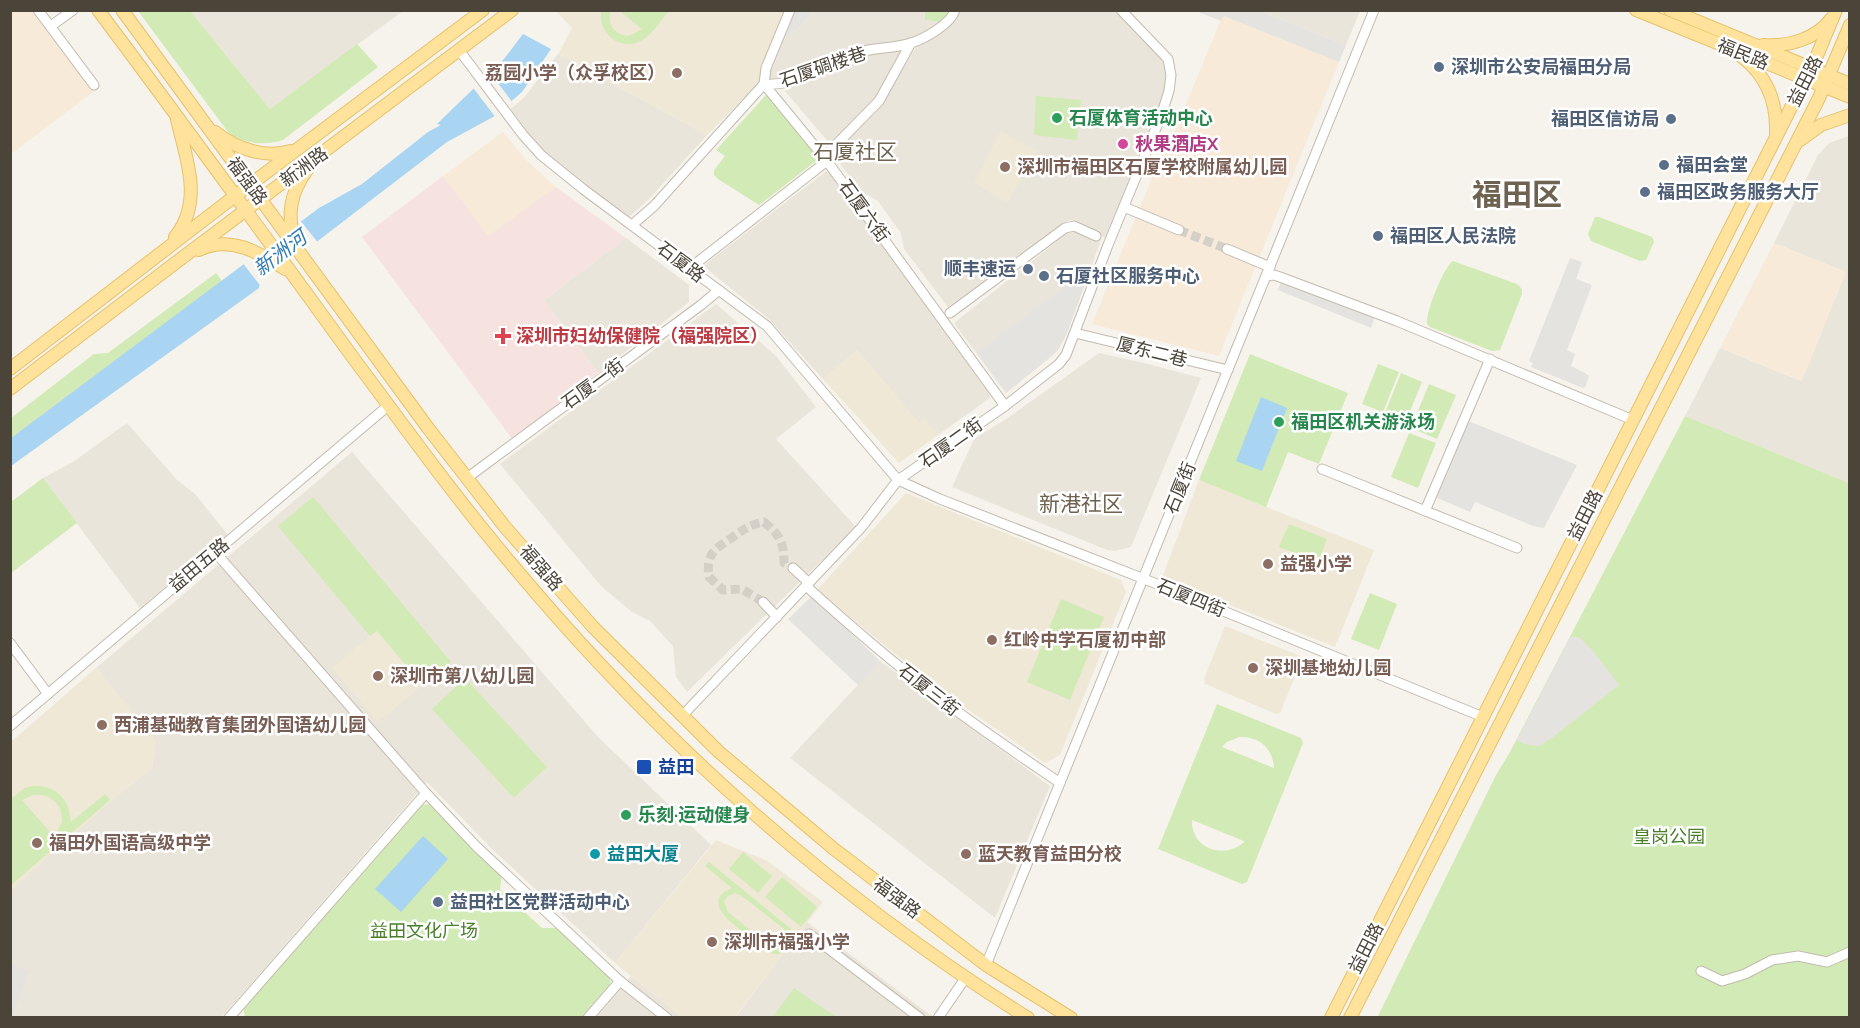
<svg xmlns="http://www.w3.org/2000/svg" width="1860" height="1028" font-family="Cabin,'Noto Sans SC',sans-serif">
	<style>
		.residential { fill: #eae5da }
		.commercial { fill: #f7ead8 }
		.education { fill: #efe8d6 }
		.medical { fill: #f6e3e0 }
		.green { fill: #d2eab5; fill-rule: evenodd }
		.parking { fill: #e5e3e0 }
		.water { fill: #a9d4f2 }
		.pier { fill: #f6f3ec }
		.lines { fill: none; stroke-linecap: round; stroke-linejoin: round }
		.minor-tunnel { stroke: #d4d0c8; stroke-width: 9; stroke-dasharray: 9 4.5; stroke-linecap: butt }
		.minor-casing { stroke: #c2bbae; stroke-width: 11 }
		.major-casing { stroke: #e6c16a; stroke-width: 14 }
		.minor { stroke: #fff; stroke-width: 9 }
		.major { stroke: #ffe39c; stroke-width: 12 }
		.service-dot { fill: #5c6f8a; stroke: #fff; stroke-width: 2 }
		.education-dot { fill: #8d6e63; stroke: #fff; stroke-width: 2 }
		.leisure-dot { fill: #2e9e5b; stroke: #fff; stroke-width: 2 }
		.hotel-dot { fill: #d1479c; stroke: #fff; stroke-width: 2 }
		.health-dot { fill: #e0444e; stroke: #fff; stroke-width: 2 }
		.transit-dot { fill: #1a4fb4; stroke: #fff; stroke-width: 2 }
		.culture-dot { fill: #0f9aa8; stroke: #fff; stroke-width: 2 }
		.labels { text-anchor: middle; stroke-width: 5; stroke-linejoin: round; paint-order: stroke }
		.street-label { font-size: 18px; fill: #4b4439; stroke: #fff }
		.service-label { font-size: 18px; font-weight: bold; fill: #4e5e75; stroke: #fff; text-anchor: start }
		.education-label { font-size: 18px; font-weight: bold; fill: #785e54; stroke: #fff; text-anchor: start }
		.leisure-label { font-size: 18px; font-weight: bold; fill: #27864d; stroke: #fff; text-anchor: start }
		.hotel-label { font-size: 18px; font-weight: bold; fill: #b23c85; stroke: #fff; text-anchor: start }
		.health-label { font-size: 18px; font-weight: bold; fill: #be3a42; stroke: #fff; text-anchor: start }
		.transit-label { font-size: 18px; font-weight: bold; fill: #164399; stroke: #fff; text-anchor: start }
		.park-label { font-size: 18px; fill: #4a7f2a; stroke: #fff }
		.culture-label { font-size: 18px; font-weight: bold; fill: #0d838f; stroke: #fff; text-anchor: start }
		.water-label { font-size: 20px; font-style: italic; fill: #2e7ab2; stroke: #fff }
		.quarter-label { font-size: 21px; fill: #6e6250; stroke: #fff }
		.town-label { font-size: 30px; font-weight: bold; fill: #6e6250; stroke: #fff }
	</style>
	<rect width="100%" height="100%" fill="#f6f3ec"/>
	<g class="residential">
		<path d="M190,11H403L270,109Z"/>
		<path d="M814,11H925V20L942,22L916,40L862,47L781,83L770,80L767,75L784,37L798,29Z"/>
		<path d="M960,11H1116L1167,63L1165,95L1107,239L1076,221L1069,220L948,307L904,249L901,233L878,201L859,190L837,159L839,148L878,110L917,46L954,22Z"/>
		<path d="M1260,11L1360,10V11L1346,45Z"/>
		<path d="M908,45L876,100L831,145L785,91L801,81L838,65L857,54Z"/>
		<path d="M558,54L707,135L648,200L629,217L548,156L509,110L523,99Z"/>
		<path d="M1849,136V483L1685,416L1720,348L1801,381L1846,272L1774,243L1818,155L1829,143Z"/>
		<path d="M829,169L988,389L990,398L938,435L924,419L919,423L857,350L823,379L769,319L703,266Z"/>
		<path d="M1075,230L1101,240L1067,333L1058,350L1051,357L1006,393L954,323L1070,231Z"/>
		<path d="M626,238L689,285V302L598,373L544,300Z"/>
		<path d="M716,304L776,356L816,407L776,439L856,527L687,692L676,677L673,646L650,621L632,612L601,586L500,464Z"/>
		<path d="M1099,353L1144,363L1201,378L1131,547L1115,551L1107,550L952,487L974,439L1006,419Z"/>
		<path d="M127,423L177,480L195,494L228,535L140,608L43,478L73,462Z"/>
		<path d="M352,452L598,737L711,845L615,963L491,848L427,782L222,1017H11L10,890L118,795L152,768L155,741L96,668Z"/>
		<path d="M880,661L1050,786L995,918L790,758Z"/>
		<path d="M807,922L933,1017L735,1018Z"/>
		<path d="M631,976L682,1017L596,1018Z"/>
	</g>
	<g class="commercial">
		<path d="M11,11H44L101,86L11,154Z"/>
		<path d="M1223,15L1339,62L1219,356L1092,324L1168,139L1171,140Z"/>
		<path d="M503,132L527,161L556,187L488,237L443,176Z"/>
		<path d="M1774,243L1846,272L1802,381L1720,348Z"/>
	</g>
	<g class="education">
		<path d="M556,11H786L757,85L707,135L558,54L572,28Z"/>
		<path d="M1001,131L1037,151L1007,203L974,183Z"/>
		<path d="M857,350L919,422L924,418L938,435L899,463L823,379Z"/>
		<path d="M1199,480L1374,550L1335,647L1162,578Z"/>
		<path d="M906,493L1121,580L1126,592L1060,755L1045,763L937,688L817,590Z"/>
		<path d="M1225,626L1303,657L1280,713L1276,714L1205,684L1204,679Z"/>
		<path d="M377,630L423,685L378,722L332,668Z"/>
		<path d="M96,668L155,741L152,768L118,795L11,890V742Z"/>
		<path d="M716,840L766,860L823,902L735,1017H682L615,963Z"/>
	</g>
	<path class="medical" d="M443,176L488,236L556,187L626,238L544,300L598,373L513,440L362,237Z"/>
	<g class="green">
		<path d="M138,11H190L270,109L357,44L378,67L283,140C263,146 245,144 228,132Z"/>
		<path d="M601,11H610C607,25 615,35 629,36L642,29L620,11H669C661,20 654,32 644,39C622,54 598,34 601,11Z"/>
		<path d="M925,11H952L942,22L925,20Z"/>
		<path d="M767,94L820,158L759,205L718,179L714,175V170L725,156L716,150Z"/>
		<path d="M1036,96L1081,100L1077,140L1034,135Z"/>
		<path d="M1595,217H1599L1652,237L1654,242L1646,260L1640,261L1591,241L1588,234Z"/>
		<path d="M1453,261L1517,284L1522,289V294L1500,350L1492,351L1430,327L1427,324C1425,313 1444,266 1453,261Z"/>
		<path d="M216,273L222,281L11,438V418L94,354L108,353Z"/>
		<path d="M1250,354L1348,393L1319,464L1288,452L1266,507L1199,480Z"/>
		<path d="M1378,364L1399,372L1383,412L1362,404Z"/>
		<path d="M1401,373L1422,382L1406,421L1385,413Z"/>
		<path d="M1429,384L1456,395L1437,439L1411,428Z"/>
		<path d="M1685,416L1849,483V1017L1377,1018L1496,775L1510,752Z"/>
		<path d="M1409,433L1436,443L1418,488L1391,477Z"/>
		<path d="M43,478L77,523L11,573V502Z"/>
		<path d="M313,497L451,662L423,685L377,631L370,636L278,526Z"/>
		<path d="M1289,524L1327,539L1318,562L1279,547Z"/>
		<path d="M1370,593L1397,604L1379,650L1351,639Z"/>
		<path d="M1061,599L1104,617L1070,700L1027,682Z"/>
		<path d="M465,678L547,767L514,798L432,709Z"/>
		<path d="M1217,704L1301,738L1303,743L1247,882L1242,884L1158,849ZM1239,737C1259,736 1273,748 1274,768L1222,747L1227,742ZM1192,820L1244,841V842C1224,860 1191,849 1192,820Z"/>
		<path d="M31,786C55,784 70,799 71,822L105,794L110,800L11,885V799L23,789ZM33,795C50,793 63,804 62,822L54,837L22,800Z"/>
		<path d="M434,804L502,874L500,889L505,894L542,928H559L610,976L611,988L585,1017L245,1018L243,1006L418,805Z"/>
		<path d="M743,852L772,876L758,893L729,869Z"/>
		<path d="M709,862L791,929L793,940C791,948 785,954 776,954C766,954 756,942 748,936C734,924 699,902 732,888L705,866ZM735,893L742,896L784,929L788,939L784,946L777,948L770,946L728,912L724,902L728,896Z"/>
		<path d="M782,877L817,907L801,927L765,897Z"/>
		<path d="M794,988L836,1017H773Z"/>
	</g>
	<g class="parking">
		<path d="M795,11H814L798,29L784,37Z"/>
		<path d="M1196,11H1260L1346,45L1339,62L1224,16L1221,21Z"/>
		<path d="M1570,258L1582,262L1576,279L1592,285L1567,350L1575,354L1571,366L1585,373L1589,376L1586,386L1583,388L1531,367L1533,363L1529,361Z"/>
		<path d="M1080,279L1086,281L1067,333L1058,350L1006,393L977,353L1073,281Z"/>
		<path d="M1282,279L1376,314L1371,328L1278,290Z"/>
		<path d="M1466,420L1577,465L1544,528L1533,526L1475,502L1470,512L1435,497Z"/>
		<path d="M812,596L880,661L858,685L788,619Z"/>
		<path d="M1570,637H1579L1593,651L1619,685L1552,738L1539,746L1524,744L1517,740Z"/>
		<path d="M11,964L30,972L11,1017Z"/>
	</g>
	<g class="water">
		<path d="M523,34L551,49L522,92L493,117L447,142L259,286V288L11,466V438L319,208L362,184L428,132L441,125L437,124L504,59Z"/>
		<path d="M1261,397L1287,408L1262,471L1236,461Z"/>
		<path d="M423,836L448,859L401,912L375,889Z"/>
	</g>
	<g class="pier">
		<path d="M488,70L513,103L496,118L471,85Z"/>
		<path d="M299,219L319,244L262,288L242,262Z"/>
	</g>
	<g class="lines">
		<g class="minor-tunnel">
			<path d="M1179,230L1227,249"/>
			<path d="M763,602L742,589L723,590L709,577C706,555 713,550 730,539C743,530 748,525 764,522C780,535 784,543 784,563L793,568"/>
		</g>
		<defs>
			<g id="minor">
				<path d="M38,10L94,85"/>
				<path d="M790,10L766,68L764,84L827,161L1005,406"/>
				<path d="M51,26L73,10"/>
				<path d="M459,50L523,135L541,155L583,189L767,326L898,480L940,499L1157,584L1483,717"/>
				<path d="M824,157L879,101L911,43"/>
				<path d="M1124,207L1179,230"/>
				<path d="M632,225L654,206L764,84C800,87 824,62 856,53C874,47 894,49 911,43C924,39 951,24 955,10"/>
				<path d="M1227,249L1270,267"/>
				<path d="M690,268L827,161"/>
				<path d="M1266,276L1274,275L1280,277L1397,321L1633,420"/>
				<path d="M950,313L1065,228L1074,226L1096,236"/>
				<path d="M1075,333L1228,370"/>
				<path d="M1322,469L1517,548"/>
				<path d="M467,478L701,305L719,290"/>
				<path d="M1425,511L1490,359"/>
				<path d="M215,552L426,793L476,846L620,981L667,1018"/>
				<path d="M793,568L809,583"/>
				<path d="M806,586C846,622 886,657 929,690C971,723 1016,753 1060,783"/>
				<path d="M763,602L777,617"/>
				<path d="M10,643L48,694"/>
				<path d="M682,716L861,528L898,480L1005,406L1059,364L1066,355L1108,245L1161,116L1169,91L1171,75L1168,59L1121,10"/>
				<path d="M10,726L389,405"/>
				<path d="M809,934L920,1018"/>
				<path d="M986,965L1374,10"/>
				<path d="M1701,971L1722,981L1745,974L1772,960L1798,956L1827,962L1850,952"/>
				<path d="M229,1018L426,793"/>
				<path d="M588,1018L620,981"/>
				<path d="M938,1018L966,977"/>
			</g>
			<g id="major">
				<path d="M98,10C186,127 271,245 357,363C407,430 455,497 509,561C656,738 832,896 1028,1018"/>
				<path d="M122,10L428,428L505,527L593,627L719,752L834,849L986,965L1071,1018"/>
				<path d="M1636,10L1850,97"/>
				<path d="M1670,10L1850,84"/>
				<path d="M1763,45C1788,47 1816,39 1831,19"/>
				<path d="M1742,57C1767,76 1777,103 1776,133"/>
				<path d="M215,132C236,148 264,159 291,151"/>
				<path d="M1800,140L1821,125L1850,115"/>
				<path d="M175,237C204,201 186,159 177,119"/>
				<path d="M295,241C286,214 291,192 307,170"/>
				<path d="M199,250C229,235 259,252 285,269"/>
				<path d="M10,369L235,196L483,10"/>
				<path d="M10,389L174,264L512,10"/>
				<path d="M1331,1018L1816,58L1836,10"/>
				<path d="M1350,1018L1819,98L1850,25"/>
			</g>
		</defs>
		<use href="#minor" class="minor-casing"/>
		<use href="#major" class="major-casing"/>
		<use href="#minor" class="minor"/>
		<use href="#major" class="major"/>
	</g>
	<g class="service-dot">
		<circle cx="1439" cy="67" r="6"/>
		<circle cx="1671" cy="119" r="6"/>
		<circle cx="1664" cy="165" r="6"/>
		<circle cx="1645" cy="192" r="6"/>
		<circle cx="1378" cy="236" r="6"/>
		<circle cx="1028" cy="269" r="6"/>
		<circle cx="1044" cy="276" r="6"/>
		<circle cx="438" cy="902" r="6"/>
	</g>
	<g class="education-dot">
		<circle cx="677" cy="73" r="6"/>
		<circle cx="1005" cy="167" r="6"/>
		<circle cx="1268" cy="564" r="6"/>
		<circle cx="992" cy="640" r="6"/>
		<circle cx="1253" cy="668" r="6"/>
		<circle cx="378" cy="676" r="6"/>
		<circle cx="102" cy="725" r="6"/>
		<circle cx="37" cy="843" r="6"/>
		<circle cx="966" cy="854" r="6"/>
		<circle cx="712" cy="942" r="6"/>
	</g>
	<g class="leisure-dot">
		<circle cx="1057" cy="118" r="6"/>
		<circle cx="1279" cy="422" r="6"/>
		<circle cx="626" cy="815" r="6"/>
	</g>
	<circle class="hotel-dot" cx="1123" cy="144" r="6"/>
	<path class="health-dot" d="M500 327h6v6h6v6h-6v6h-6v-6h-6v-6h6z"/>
	<rect class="transit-dot" x="636" y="759" width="16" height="16" rx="3"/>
	<circle class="culture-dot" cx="595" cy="854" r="6"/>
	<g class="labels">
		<g class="street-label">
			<text transform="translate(1743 54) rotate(22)" y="6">福民路</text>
			<text transform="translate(823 67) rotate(-19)" y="6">石厦碉楼巷</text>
			<text transform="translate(1805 81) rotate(-63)" y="6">益田路</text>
			<text transform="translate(304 167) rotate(-36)" y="6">新洲路</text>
			<text transform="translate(247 181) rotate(54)" y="6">福强路</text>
			<text transform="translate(864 211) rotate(54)" y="6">石厦六街</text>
			<text transform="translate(681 262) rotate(37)" y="6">石厦路</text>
			<text transform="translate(1152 352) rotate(14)" y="6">厦东二巷</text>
			<text transform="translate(593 384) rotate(-36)" y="6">石厦一街</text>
			<text transform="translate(951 443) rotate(-35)" y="6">石厦二街</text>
			<text transform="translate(1180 488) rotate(-68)" y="6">石厦街</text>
			<text transform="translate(1585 515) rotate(-63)" y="6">益田路</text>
			<text transform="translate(199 565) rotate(-40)" y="6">益田五路</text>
			<text transform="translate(541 568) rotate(49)" y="6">福强路</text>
			<text transform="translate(1191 598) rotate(22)" y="6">石厦四街</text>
			<text transform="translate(929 690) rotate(38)" y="6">石厦三街</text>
			<text transform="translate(897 898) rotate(37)" y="6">福强路</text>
			<text transform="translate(1366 948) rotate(-63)" y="6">益田路</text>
		</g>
		<g class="service-label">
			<text x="1451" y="73">深圳市公安局福田分局</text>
			<text x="1659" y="125" text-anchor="end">福田区信访局</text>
			<text x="1676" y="171">福田会堂</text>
			<text x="1657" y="198">福田区政务服务大厅</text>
			<text x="1390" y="242">福田区人民法院</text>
			<text x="1016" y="275" text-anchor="end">顺丰速运</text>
			<text x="1056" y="282">石厦社区服务中心</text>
			<text x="450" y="908">益田社区党群活动中心</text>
		</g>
		<g class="education-label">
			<text x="665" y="79" text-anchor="end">荔园小学（众孚校区）</text>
			<text x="1017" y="173">深圳市福田区石厦学校附属幼儿园</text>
			<text x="1280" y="570">益强小学</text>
			<text x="1004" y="646">红岭中学石厦初中部</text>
			<text x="1265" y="674">深圳基地幼儿园</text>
			<text x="390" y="682">深圳市第八幼儿园</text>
			<text x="114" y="731">西浦基础教育集团外国语幼儿园</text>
			<text x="49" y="849">福田外国语高级中学</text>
			<text x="978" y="860">蓝天教育益田分校</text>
			<text x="724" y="948">深圳市福强小学</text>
		</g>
		<g class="leisure-label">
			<text x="1069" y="124">石厦体育活动中心</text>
			<text x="1291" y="428">福田区机关游泳场</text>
			<text x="638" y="821">乐刻·运动健身</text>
		</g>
		<g class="hotel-label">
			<text x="1135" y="150">秋果酒店X</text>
		</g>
		<g class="health-label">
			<text x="516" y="342">深圳市妇幼保健院（福强院区）</text>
		</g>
		<g class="transit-label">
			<text x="658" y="773">益田</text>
		</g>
		<g class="park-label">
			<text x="1669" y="843">皇岗公园</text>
			<text x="424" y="937">益田文化广场</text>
		</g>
		<g class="culture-label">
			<text x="607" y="860">益田大厦</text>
		</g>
		<g class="water-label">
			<text transform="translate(280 253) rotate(-37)" y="7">新洲河</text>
		</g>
		<g class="quarter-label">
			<text x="855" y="159">石厦社区</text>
			<text x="1081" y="511">新港社区</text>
		</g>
		<g class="town-label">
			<text x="1517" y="205">福田区</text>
		</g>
	</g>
	<rect width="1860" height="1028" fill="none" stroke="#4b4439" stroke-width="24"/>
</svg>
